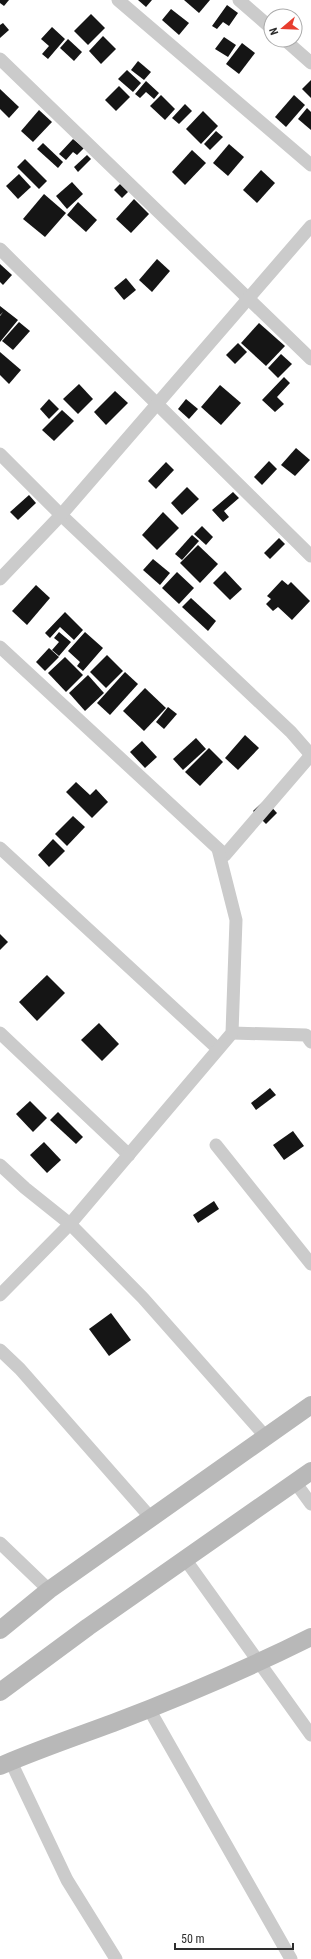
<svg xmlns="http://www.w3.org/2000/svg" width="311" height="1959" font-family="'Roboto Condensed',sans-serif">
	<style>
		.building { fill: #151515 }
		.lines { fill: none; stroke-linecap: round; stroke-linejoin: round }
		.street { stroke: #cbcbcb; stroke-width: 13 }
		.secondary { stroke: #b8b8b8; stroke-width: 18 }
	</style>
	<rect width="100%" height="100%" fill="#fff"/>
	<g class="building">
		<path d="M0,0H9L4,6L0,3Z"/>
		<path d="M138,0H152L146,7Z"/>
		<path d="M184,0H210L199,13Z"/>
		<path d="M227,5L238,13L229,26L223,22L217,29L212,26Z"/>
		<path d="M171,9L189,23L179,35L162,20Z"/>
		<path d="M91,14L105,28L88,45L74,31Z"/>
		<path d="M3,23L9,30L0,38V25Z"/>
		<path d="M52,27L65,39L48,59L42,54L49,46L41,39Z"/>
		<path d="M103,36L116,49L101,64L89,51Z"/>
		<path d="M224,37L236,45L228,57L215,49Z"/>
		<path d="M68,39L82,52L74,61L60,48Z"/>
		<path d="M242,43L255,53L239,74L226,64Z"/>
		<path d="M138,61L151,72L144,80L131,70Z"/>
		<path d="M127,70L141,83L133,92L118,79Z"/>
		<path d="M311,80V98L302,89Z"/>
		<path d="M146,81L159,93L154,99L146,92L140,98L135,94Z"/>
		<path d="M119,86L130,97L116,111L105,100Z"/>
		<path d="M0,89L19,107L9,118L0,109Z"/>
		<path d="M161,95L175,109L165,120L150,106Z"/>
		<path d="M294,95L305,105L286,127L275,117Z"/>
		<path d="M185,104L192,111L179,124L172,118Z"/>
		<path d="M307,108L311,112V130L298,119Z"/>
		<path d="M39,110L52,122L33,142L21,131Z"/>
		<path d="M203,111L218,126L201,144L186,129Z"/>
		<path d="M216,131L223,137L210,150L204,144Z"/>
		<path d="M73,139L84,148L77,155L73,152L66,160L59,154Z"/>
		<path d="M43,143L63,162L58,168L37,149Z"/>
		<path d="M229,144L244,157L228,176L213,163Z"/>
		<path d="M192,150L206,163L185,185L172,172Z"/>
		<path d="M87,155L91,159L78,172L74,167Z"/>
		<path d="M25,159L47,181L39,189L17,167Z"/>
		<path d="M261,170L275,183L257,203L243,190Z"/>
		<path d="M19,174L31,187L18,199L6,186Z"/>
		<path d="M72,182L83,194L67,209L56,196Z"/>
		<path d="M120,184L128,192L122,198L114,190Z"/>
		<path d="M44,194L66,213L45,237L23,219Z"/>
		<path d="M134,199L149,214L131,233L116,219Z"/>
		<path d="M78,202L97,220L86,232L67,215Z"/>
		<path d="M157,259L170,271L152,292L139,280Z"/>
		<path d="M0,264L12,275L3,285L0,282Z"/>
		<path d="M126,278L136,290L124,300L114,288Z"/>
		<path d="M0,306L18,320L0,342V316L3,312L0,315Z"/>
		<path d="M19,322L30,331L13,350L2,341Z"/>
		<path d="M259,323L285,346L266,366L241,343Z"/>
		<path d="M238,343L247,352L235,364L226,355Z"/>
		<path d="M0,352L21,370L9,384L0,375Z"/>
		<path d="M281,354L292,364L278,378L268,368Z"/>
		<path d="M284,377L290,383L277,397L284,404L275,412L262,400Z"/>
		<path d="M79,384L93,399L78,414L63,399Z"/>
		<path d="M220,385L241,403L221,425L201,407Z"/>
		<path d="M115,391L128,403L106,425L94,412Z"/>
		<path d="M49,399L59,409L49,419L40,409Z"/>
		<path d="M186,399L198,409L189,419L178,409Z"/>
		<path d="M62,410L74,421L54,441L42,430Z"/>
		<path d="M296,448L310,460L295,476L281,465Z"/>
		<path d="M269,461L277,469L262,485L254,477Z"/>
		<path d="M166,462L174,470L156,489L148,481Z"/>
		<path d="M187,487L199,499L182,515L171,503Z"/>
		<path d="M233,492L239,498L224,511L229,517L223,522L212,510Z"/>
		<path d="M29,495L36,503L18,520L10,512Z"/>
		<path d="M163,512L179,528L157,550L142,535Z"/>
		<path d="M202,526L213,537L206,545L194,534Z"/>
		<path d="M192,535L199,541L182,560L175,554Z"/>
		<path d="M279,538L285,544L270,559L264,553Z"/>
		<path d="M198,545L218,564L200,583L180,563Z"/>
		<path d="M153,559L170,573L160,585L143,570Z"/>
		<path d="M225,571L242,589L230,600L213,583Z"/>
		<path d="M177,572L194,588L179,604L162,588Z"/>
		<path d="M282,580L288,585L291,582L310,601L292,620L278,607L273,611L266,604L271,599L267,596Z"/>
		<path d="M36,585L50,598L27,625L12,611Z"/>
		<path d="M191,598L216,621L208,631L182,607Z"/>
		<path d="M65,612L83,630L74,640L60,627L50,638L45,633Z"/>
		<path d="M59,632L71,642L59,656L52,650L59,642L54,638Z"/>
		<path d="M85,632L103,648L83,671L77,666L80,662L68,651Z"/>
		<path d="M49,648L59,657L45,671L36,662Z"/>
		<path d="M107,655L123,671L106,688L90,672Z"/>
		<path d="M65,657L83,675L66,692L48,673Z"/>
		<path d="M125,672L138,684L110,715L97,703Z"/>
		<path d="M88,675L104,693L85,711L69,693Z"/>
		<path d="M145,688L166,708L144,731L123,711Z"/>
		<path d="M168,707L177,714L164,729L156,722Z"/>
		<path d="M245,735L259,748L238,770L225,758Z"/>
		<path d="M196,738L206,749L183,770L173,759Z"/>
		<path d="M142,741L157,757L145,768L130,752Z"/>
		<path d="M209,748L223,762L200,786L185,772Z"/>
		<path d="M76,782L90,795L96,789L108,802L92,818L66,792Z"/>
		<path d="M265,800L277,813L266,824L253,811Z"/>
		<path d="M73,816L85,827L67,846L55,834Z"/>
		<path d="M53,839L65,851L49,867L38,855Z"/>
		<path d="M0,934L8,942L0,950Z"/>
		<path d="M47,975L65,993L37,1021L19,1002Z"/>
		<path d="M99,1023L119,1044L102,1061L81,1040Z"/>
		<path d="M270,1088L276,1095L256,1110L251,1103Z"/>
		<path d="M30,1101L47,1118L33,1132L16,1114Z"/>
		<path d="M58,1112L83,1137L76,1144L50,1120Z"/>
		<path d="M293,1131L304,1146L284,1160L273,1145Z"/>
		<path d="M44,1142L61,1160L47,1173L30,1155Z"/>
		<path d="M214,1201L219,1209L198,1223L193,1215Z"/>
		<path d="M111,1313L131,1340L109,1356L89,1329Z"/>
	</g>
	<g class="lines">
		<g class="street">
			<path d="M118,0L311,165"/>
			<path d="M239,0L271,28"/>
			<path d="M285,40L311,63"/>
			<path d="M0,59L311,359"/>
			<path d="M0,249L311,556"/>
			<path d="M0,454L61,515L291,732L311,755"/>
			<path d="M0,579L61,515L311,226"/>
			<path d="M0,647L225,855L311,755"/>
			<path d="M0,848L218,1049"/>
			<path d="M0,1033L129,1155"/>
			<path d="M232,1033L306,1035L311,1042"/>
			<path d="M216,1145L311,1264"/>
			<path d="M0,1165L25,1188L70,1224L143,1298L266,1437"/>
			<path d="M0,1295L70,1224L232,1033L236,920L218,849"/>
			<path d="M0,1350L20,1369L151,1518"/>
			<path d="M295,1482L311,1504"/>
			<path d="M0,1543L49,1590"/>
			<path d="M185,1559L311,1735"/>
			<path d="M149,1709L291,1959"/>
			<path d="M11,1762L67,1880L116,1959"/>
		</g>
		<g class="secondary">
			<path d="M0,1630L49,1590L311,1405"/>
			<path d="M0,1692L88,1627L311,1471"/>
			<path d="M0,1766C37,1750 75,1737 113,1723C181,1697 247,1669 311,1637"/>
		</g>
	</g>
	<g transform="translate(283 28) rotate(251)"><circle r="19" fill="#ffffff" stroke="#ababab"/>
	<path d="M0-3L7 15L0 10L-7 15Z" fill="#e73d2e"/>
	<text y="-6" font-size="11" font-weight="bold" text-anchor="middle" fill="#2e2e2e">N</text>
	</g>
	<path d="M175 1943v6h118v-6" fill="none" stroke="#2e2e2e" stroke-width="2"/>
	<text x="181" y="1943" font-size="12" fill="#2e2e2e" stroke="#ffffff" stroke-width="3" paint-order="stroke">50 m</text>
</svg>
